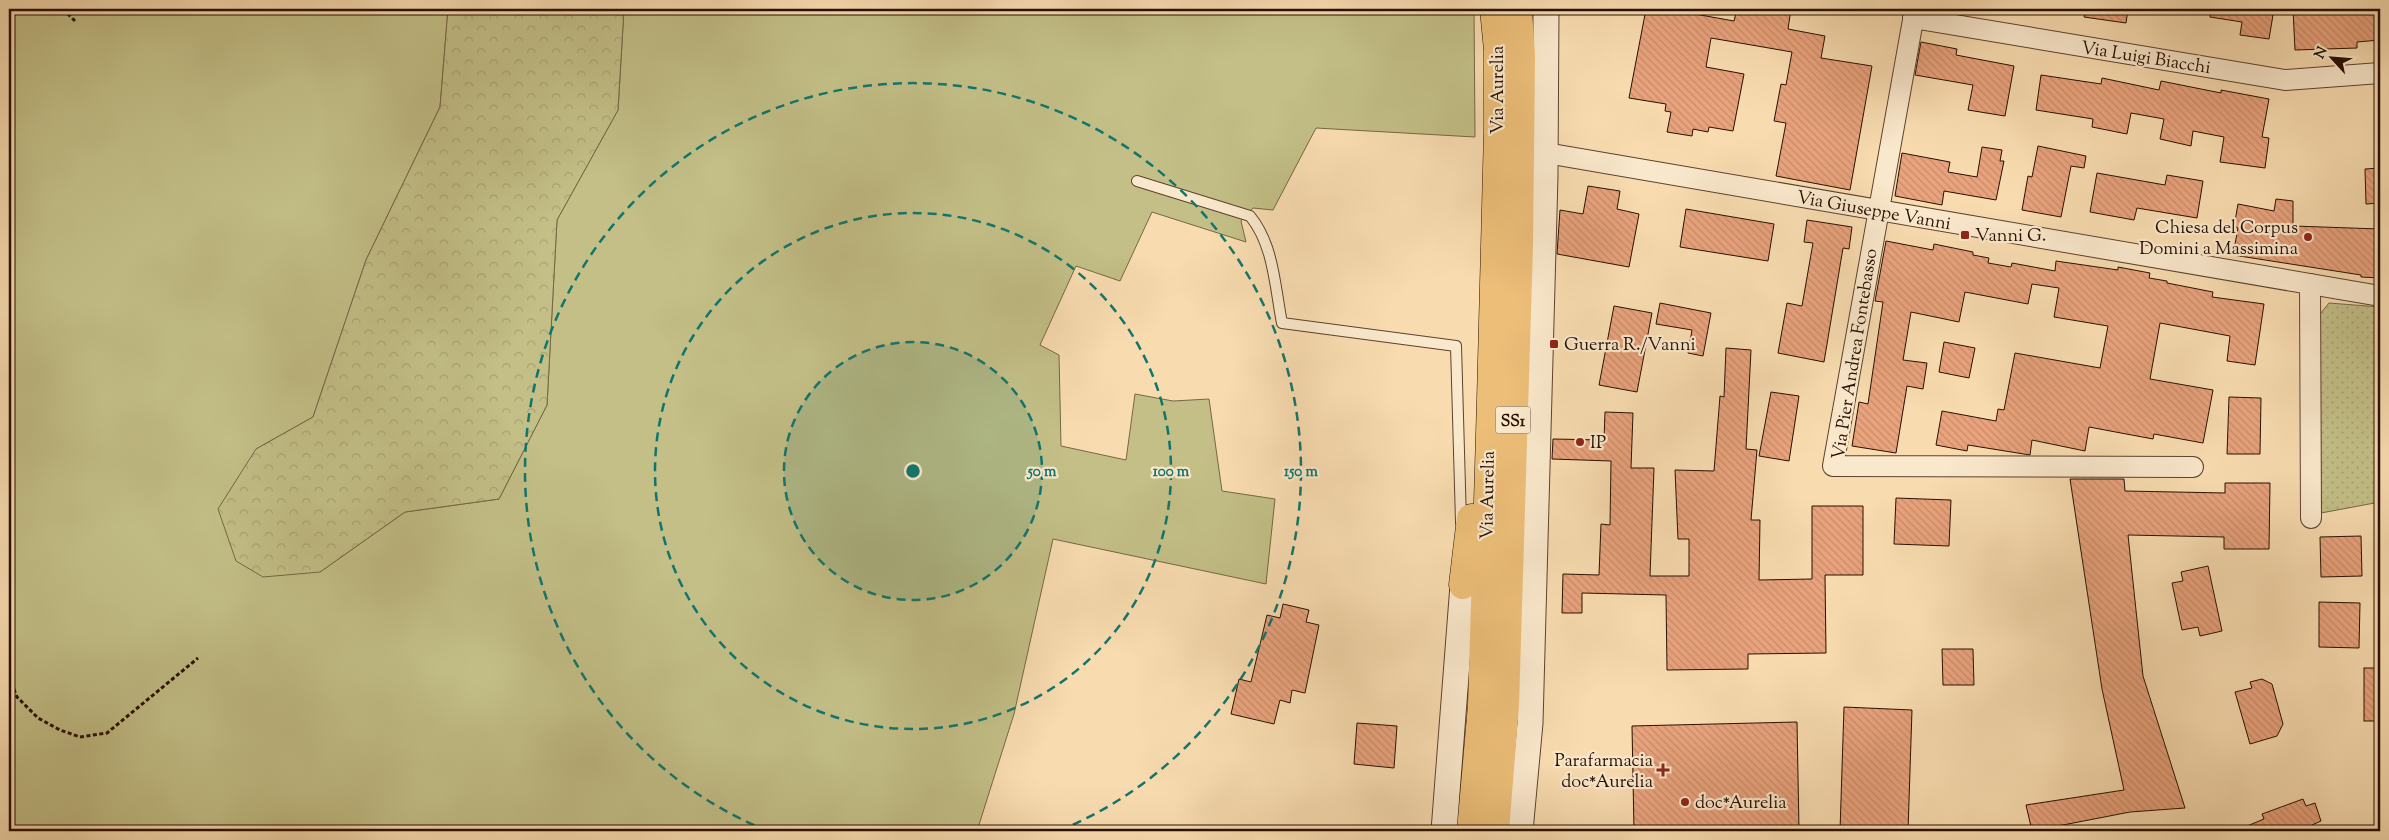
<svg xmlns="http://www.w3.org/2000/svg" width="2389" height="840" font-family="'Sorts Mill Goudy',serif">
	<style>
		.green { fill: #c3bf87; stroke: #766744 }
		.forest { fill: url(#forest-crowns); stroke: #766744 }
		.park { fill: url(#park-dots); stroke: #766744 }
		.building { fill: url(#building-back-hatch); stroke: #280f01 }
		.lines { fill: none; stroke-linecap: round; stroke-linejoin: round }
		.service-casing { stroke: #5c422d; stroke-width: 12 }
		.minor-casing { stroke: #5c422d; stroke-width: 22 }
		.tertiary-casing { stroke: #5c422d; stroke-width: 27 }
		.trunk-casing { stroke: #280f01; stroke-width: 29 }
		.path { stroke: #280f01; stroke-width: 3; stroke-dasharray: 4 2.5; stroke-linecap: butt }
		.service { stroke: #fae8cc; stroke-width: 10 }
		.minor { stroke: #fae8cc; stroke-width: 20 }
		.tertiary { stroke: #fae8cc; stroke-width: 25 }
		.trunk { stroke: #ecbe78; stroke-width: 28 }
		.ring { fill: none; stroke: #0f766e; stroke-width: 2.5; stroke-dasharray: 9 6 }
		.poi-dot { fill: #8f2418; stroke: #fae8cc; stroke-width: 2 }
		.labels { text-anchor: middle; stroke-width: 4.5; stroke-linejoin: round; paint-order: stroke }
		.shield { fill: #fae8cc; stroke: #67503e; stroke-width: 1 }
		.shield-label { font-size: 16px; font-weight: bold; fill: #280f01 }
		.street-label { font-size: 18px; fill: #280f01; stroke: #fae8cc }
		.poi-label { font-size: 18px; fill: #280f01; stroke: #fae8cc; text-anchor: start }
		.centre { fill: #0f766e; stroke: #fae8cc; stroke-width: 2.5 }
		.ring-label { font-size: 15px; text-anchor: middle; font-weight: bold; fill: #0f766e; stroke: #fae8cc; stroke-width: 4.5; stroke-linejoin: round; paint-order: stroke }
	</style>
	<defs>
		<pattern id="forest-crowns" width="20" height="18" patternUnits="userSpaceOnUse" patternTransform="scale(1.25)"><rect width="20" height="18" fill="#c3bf87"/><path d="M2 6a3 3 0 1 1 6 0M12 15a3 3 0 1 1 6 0" fill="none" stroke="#a8a373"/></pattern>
		<pattern id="park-dots" width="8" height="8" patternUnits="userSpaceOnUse" patternTransform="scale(1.25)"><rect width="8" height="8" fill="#c3bf87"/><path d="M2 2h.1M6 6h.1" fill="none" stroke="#a8a373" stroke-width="1.8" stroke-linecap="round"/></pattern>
		<pattern id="building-back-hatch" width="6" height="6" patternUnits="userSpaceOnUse" patternTransform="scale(1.25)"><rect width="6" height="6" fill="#e9a37d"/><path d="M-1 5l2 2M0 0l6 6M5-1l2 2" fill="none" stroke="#c88b6a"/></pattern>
	</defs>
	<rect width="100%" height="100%" fill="#f8dcb0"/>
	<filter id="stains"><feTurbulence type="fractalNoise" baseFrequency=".004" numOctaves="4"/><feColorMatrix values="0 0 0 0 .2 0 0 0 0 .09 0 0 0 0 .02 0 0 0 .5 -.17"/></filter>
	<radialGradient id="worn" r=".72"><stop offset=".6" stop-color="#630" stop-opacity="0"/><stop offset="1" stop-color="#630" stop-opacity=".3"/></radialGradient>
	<path class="green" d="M9,9H448L440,107L366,260L313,417L256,449L320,572L405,512L499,499L547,405L557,220L618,110L624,9H1474L1475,137L1316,128L1273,210L1253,208L1241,221L1246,242L1152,212L1120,281L1076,266L1040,345L1059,355L1061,446L1126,460L1135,394L1173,401L1209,399L1222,491L1275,499L1266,584L1053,539L1014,714L977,831H9Z"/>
	<path class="forest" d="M448,9H624L618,110L557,220L547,405L499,499L405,512L320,572L263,577L236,561L218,509L256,449L313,417L366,260L440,107Z"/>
	<path class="park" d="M2329,303L2380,307V502L2321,513L2316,319Z"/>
	<g class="building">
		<path d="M1646,9H1696L1695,14L1734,21L1737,9H1791L1788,29L1825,36L1821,58L1872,66L1850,190L1776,176L1786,123L1774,121L1781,84L1786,85L1792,52L1711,38L1706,67L1744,74L1733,131L1709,127L1708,132L1693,129L1692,136L1667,132L1671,112L1665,111L1666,104L1629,98Z"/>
		<path d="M2085,9H2128L2126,23L2084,17Z"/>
		<path d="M2210,9H2274L2269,39L2240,35L2242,22L2210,17Z"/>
		<path d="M2293,9H2380V40L2357,42V48L2295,50Z"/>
		<path d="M1921,42L1957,49L1956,55L2014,66L2005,116L1968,110L1973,85L1915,75Z"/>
		<path d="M2041,75L2101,84L2102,78L2159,90L2161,81L2221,93V90L2269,99L2262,137L2269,138L2265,168L2220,162L2224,137L2193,131L2191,146L2160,139L2164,119L2131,113L2127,134L2092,127L2093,119L2036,110Z"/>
		<path d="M2038,146L2086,156L2084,168L2071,166L2061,217L2022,210L2028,176L2032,177Z"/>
		<path d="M1982,147L2002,150L2000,161H2004L1996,200L1944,191L1942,205L1895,196L1902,153L1950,162L1948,172L1977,177Z"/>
		<path d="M2380,168V203L2366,204L2365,169Z"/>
		<path d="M2097,173L2165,185L2167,175L2203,181L2197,218L2137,208L2134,220L2090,212Z"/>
		<path d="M1588,186L1620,191L1617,209L1639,214L1629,267L1557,254L1560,210L1583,214Z"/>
		<path d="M2276,199L2293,201V226L2380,229V278L2361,277V275L2233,255L2238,228L2234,227L2238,204L2274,211Z"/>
		<path d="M1686,209L1774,224L1768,261L1680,247Z"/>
		<path d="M1807,220L1852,227L1849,249L1843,248L1824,362L1778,353L1787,303L1802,306L1813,243L1804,242Z"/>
		<path d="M1886,241L1933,250L1934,244L1973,252V255L1989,258L1988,263L2011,267L2012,263L2055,271L2056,261L2118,270V267L2150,273L2149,278L2167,281V283L2213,292L2212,297L2264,304L2255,365L2227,361L2230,336L2160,323L2150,379L2213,390L2203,443L2154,434L2153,439L2089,427L2085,451L2032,440L2030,455L1968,445L1967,451L1936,445L1942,411L1996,421L1998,409L2004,410L2015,353L2100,368L2108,326L2054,317L2059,288L2032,284L2028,304L1965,292L1959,322L1911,312L1903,360L1927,363L1923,389L1907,386L1896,453L1852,446L1859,402L1868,404L1883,302L1875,301Z"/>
		<path d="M1660,303L1711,313L1703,356L1688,353L1692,330L1656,324Z"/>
		<path d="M1614,306L1652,313L1637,392L1599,385Z"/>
		<path d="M1944,342L1975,348L1969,378L1939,372Z"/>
		<path d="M1726,348L1751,350L1746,449L1757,450L1751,520H1760L1759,580L1812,579V506H1863V575H1825L1826,653L1748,654V669L1667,670L1666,595L1582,593V613H1562L1563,574L1599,575L1601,524L1610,525L1611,461L1552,459L1553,439L1604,440L1605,412L1633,413L1631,468H1654L1650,576H1689V539H1678L1675,470L1714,471L1720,396L1724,397Z"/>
		<path d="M1771,392L1799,396L1789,461L1759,456Z"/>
		<path d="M2229,397L2261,398L2260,454H2227Z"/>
		<path d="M2070,479H2124L2125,491L2225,493V483H2270L2269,549H2224V537L2128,535L2143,676L2185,808L2130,812L2032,831L2026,805L2124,790L2102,689Z"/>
		<path d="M1896,498L1951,500L1949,546L1894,544Z"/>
		<path d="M2361,536L2362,576L2321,577L2320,537Z"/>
		<path d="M2208,566L2222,631L2200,636L2198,627L2182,630L2172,583L2183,581L2181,572Z"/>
		<path d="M2319,602L2360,603L2359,648L2319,647Z"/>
		<path d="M1283,604L1309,610L1306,622L1319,625L1305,693L1292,690L1290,703L1280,700L1274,724L1231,714L1239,679L1251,682L1267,615L1280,618Z"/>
		<path d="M1942,649H1973L1974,685H1943Z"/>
		<rect x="2364" y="668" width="16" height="53"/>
		<path d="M2262,679L2272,684L2283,724L2277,736L2250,744L2235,692L2252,688L2250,682Z"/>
		<path d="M1844,707L1912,710L1908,831H1840Z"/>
		<path d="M1797,722L1799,830L1634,831L1632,726Z"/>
		<path d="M1357,723L1397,726L1394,768L1354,764Z"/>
		<path d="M2303,799L2306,806L2315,803L2321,821L2312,825L2314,831H2235L2264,819L2262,814Z"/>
	</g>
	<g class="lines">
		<defs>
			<path id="service" d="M1137,181L1250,216C1274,245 1275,288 1282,323L1456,346L1461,522"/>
			<g id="minor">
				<path d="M1915,9L1833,466L2193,467"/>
				<path d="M1913,18L2285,80L2380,73"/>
				<path d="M1546,153L2380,296"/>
				<path d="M2310,284L2311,518"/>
			</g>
			<g id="tertiary">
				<path d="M1444,831L1463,585"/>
				<path d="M1520,831L1530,723L1545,176L1546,9"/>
			</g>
			<g id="trunk">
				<path d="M1463,585L1471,518"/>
				<path d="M1471,831L1482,705L1491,400L1498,131V50L1494,9"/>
				<path d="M1495,831L1505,705L1519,246L1521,57L1518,9"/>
			</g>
		</defs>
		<use href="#service" class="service-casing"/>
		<use href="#minor" class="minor-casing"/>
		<use href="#tertiary" class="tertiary-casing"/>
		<use href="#trunk" class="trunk-casing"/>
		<g class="path">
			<path d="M63,9L75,21"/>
			<path d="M9,677L17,697L38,718L60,730L80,737L107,733L198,658"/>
		</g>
		<use href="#service" class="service"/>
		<use href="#minor" class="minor"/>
		<use href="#tertiary" class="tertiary"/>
		<use href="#trunk" class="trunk"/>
	</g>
	<circle cx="913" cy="471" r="129" fill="#0f766e" fill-opacity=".12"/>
	<g class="ring">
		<circle cx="913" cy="471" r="129"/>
		<circle cx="913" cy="471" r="258"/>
		<path d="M768 831A388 388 0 1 1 1058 831"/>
	</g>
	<g class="poi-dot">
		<rect x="1960" y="230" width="10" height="10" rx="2.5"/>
		<circle cx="2308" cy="237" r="5"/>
		<rect x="1549" y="339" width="10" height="10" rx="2.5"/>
		<circle cx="1580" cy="442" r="5"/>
		<path d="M1660.5 762.5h5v5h5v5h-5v5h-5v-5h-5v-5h5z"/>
		<circle cx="1685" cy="802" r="5"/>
	</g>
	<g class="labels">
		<rect class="shield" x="1495.5" y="406.5" width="35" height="27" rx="4"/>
		<g class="shield-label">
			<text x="1513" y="426">SS1</text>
		</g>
		<g class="street-label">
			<text transform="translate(2146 57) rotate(9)" y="6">Via Luigi Biacchi</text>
			<text transform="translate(1497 90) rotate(-90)" y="6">Via Aurelia</text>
			<text transform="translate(1874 210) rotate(10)" y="6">Via Giuseppe Vanni</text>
			<text transform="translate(1854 354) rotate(-81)" y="6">Via Pier Andrea Fontebasso</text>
			<text transform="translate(1487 495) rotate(-89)" y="6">Via Aurelia</text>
		</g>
		<g class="poi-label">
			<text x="2298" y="233" text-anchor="end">Chiesa del Corpus<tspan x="2298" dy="21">Domini a Massimina</tspan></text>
			<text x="1975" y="241">Vanni G.</text>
			<text x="1564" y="350">Guerra R./Vanni</text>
			<text x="1590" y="448">IP</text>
			<text x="1653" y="766" text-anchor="end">Parafarmacia<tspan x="1653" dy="21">doc*Aurelia</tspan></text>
			<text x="1695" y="808">doc*Aurelia</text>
		</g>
	</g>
	<circle cx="913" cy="471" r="8" class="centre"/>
	<g class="ring-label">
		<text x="1042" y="476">50 m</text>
		<text x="1171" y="476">100 m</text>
		<text x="1301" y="476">150 m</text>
	</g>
	<rect width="2389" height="840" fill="none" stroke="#f8dcb0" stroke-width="30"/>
	<rect x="10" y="10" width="2369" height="820" fill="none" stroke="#280f01" stroke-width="2.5"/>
	<rect x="15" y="15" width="2359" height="810" fill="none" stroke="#280f01"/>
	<g transform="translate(2332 58) rotate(296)" stroke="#fae8cc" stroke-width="4" paint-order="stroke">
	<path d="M0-4L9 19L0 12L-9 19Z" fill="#280f01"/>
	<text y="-8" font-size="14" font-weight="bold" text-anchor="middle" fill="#280f01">N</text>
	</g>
	<rect width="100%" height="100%" filter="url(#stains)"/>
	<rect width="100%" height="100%" fill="url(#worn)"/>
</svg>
